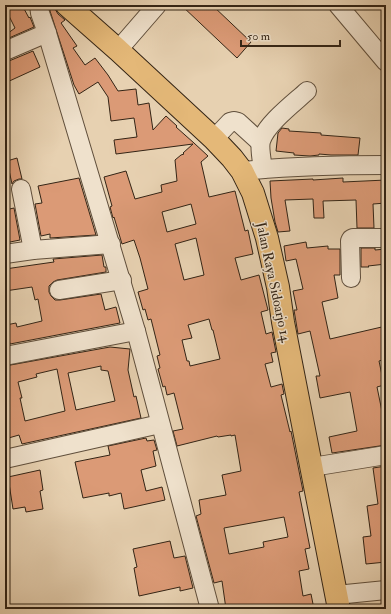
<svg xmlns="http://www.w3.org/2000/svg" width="391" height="614" font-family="'IM FELL Double Pica',serif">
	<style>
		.building { fill: #db9a76; stroke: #332415; fill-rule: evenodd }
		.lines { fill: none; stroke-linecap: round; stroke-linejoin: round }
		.minor-casing { stroke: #604f3c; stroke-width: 20 }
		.major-casing { stroke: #332415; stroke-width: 24 }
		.minor { stroke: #efe1cc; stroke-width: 18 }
		.major { stroke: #e4b878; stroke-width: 22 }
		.labels { text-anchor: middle; stroke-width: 3; stroke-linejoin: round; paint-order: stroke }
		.street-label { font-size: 14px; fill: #332415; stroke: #efe1cc }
	</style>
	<rect width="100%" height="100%" fill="#e7d1b1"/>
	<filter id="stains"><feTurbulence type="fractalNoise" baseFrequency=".005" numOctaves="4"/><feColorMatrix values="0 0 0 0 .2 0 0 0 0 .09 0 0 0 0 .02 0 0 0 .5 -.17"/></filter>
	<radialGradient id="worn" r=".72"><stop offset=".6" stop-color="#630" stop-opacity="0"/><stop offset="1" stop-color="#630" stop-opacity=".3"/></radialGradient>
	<g class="building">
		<path d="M5,5H22L29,18L30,17L34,27L9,38L7,34L15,28L5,8Z"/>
		<path d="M50,5H55V9L58,14L65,20L61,23L77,46L73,48L85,65L95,58L108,75L118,91L136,89L138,105L149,103L153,130L166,116L177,126L176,127L194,143L208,156L201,162L209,197L235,191L245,231L248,230L253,254L235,258L241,280L259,275L268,310L261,312L266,334L272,332L276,352L271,353L273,362L265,364L271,387L282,384L284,394L281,395L290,432L291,431L303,491L299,492L310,548L305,549L309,569L299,571L303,596L311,594L314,609H226L222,581L214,583L196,516L201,514L199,500L226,495L222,475L241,471L235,435L231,436V435L218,437L217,436L177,446L173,431L183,429L174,393L167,395L165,386L163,387L158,369L160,368L157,356L160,355L151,319L148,320L145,309L143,310L138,292L148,289L140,258L134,240L122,244L114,217L113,218L110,207L112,206L104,177L126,171L135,199L162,192L161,185L177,181L175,160L181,155L184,154L183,153L193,144L116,154L114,140L137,137L134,118L111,121L108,97L98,82L79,94L74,85L50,11ZM191,204L196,224L167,232L162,212ZM196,238L204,275L184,280L175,244ZM209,319L212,330H213L220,359L190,366L189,361H187L182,340L192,338L188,325ZM284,517L288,537L263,542L264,547L229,554L224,528Z"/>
		<path d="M181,5H212L251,42L237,58Z"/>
		<path d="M33,51L40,67L5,83V61H9Z"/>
		<path d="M282,128L289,129V131L321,133V135L360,138L358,155H331L319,154V155L310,156L294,155V153L276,151L278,133Z"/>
		<path d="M17,158L22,179H19L14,181L12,184L7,161Z"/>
		<path d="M79,178L96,235L50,238V234L41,236L35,204L42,203L38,186Z"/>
		<path d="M343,178V182L386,180V203L373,204L374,228H357L356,200L323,201L324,218H314L313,199L285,200L290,231L278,232L275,222L271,198L270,181L313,179V180Z"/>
		<path d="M14,208L20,240L5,243V210Z"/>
		<path d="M306,242L307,248L328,246V249H340V275H334L338,298L322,302L330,339L386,326V359L379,361L384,385L377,387L386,431V445L332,453L329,437L357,431L350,392L320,398L316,376H320L310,331L298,334L294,310H297L293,291L303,289L296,259L286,261L284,246Z"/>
		<path d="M361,248H375V250L386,249V264L368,266L369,267H361Z"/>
		<path d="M102,255L104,267H106V272L57,280L53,282L49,286V292L51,296L55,300H60L101,294L105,310L116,307L120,323L10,344L6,325L16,323L17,327L42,321L38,299L35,300L32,287L5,291V269L54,262L53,259Z"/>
		<path d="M110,347L130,349L128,370L134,397L136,396L141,418L22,444L19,435L5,439V366ZM101,366V370L108,371L115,401L76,410L68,373ZM57,369L65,411L25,421L20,398H22L18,382L37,377L36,374Z"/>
		<path d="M146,438L147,441L154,440L157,450L153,451L156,466L141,470L146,491L162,487L165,500L124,509L121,493L109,496V493L83,498L75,462L110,455L108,446Z"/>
		<path d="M386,466V562L366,564L363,537L371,536L367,506L378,504L373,468Z"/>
		<path d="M40,470L43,490L40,491L43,509L26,512L25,507L13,509L8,477Z"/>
		<path d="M170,541L174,558L185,556L193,588L180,591V587L139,596L134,568L137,567L133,549Z"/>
	</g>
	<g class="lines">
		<defs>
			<g id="minor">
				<path d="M39,5L40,13L47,33L136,331L210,609"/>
				<path d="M338,5L386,62"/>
				<path d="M118,50L157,5"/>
				<path d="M5,51L47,33"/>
				<path d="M214,139L230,122L234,121L238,122L260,142"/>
				<path d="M263,169C262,161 259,148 261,141C266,124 294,103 307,91"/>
				<path d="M242,171C290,166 338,165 386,165"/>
				<path d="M21,189L33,250"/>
				<path d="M5,254L33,250L111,244"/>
				<path d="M351,278L350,241L351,239L353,238H386"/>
				<path d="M59,290L122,280"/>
				<path d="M5,356L136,331"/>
				<path d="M5,459L160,424"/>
				<path d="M312,467L386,455"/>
				<path d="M336,595L386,590"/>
			</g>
			<path id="major" d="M67,5L118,50L214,139L232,158L242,171L253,193L267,238L278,287L283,322L339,609"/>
		</defs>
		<use href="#minor" class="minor-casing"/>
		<use href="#major" class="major-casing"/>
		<use href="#minor" class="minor"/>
		<use href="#major" class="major"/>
	</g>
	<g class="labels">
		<g class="street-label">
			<text transform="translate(274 282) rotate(78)" y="5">Jalan Raya Sidoarjo 14</text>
		</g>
	</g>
	<rect width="391" height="614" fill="none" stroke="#e7d1b1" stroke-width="20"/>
	<rect x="6" y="6" width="379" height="602" fill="none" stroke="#332415" stroke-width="2"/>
	<rect x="10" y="10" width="371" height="594" fill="none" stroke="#332415"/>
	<path d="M241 40v6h99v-6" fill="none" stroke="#332415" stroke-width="2"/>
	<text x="247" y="40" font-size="12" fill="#332415" stroke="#efe1cc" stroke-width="3" paint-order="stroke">50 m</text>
	<rect width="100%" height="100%" filter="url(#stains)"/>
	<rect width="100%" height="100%" fill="url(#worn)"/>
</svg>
